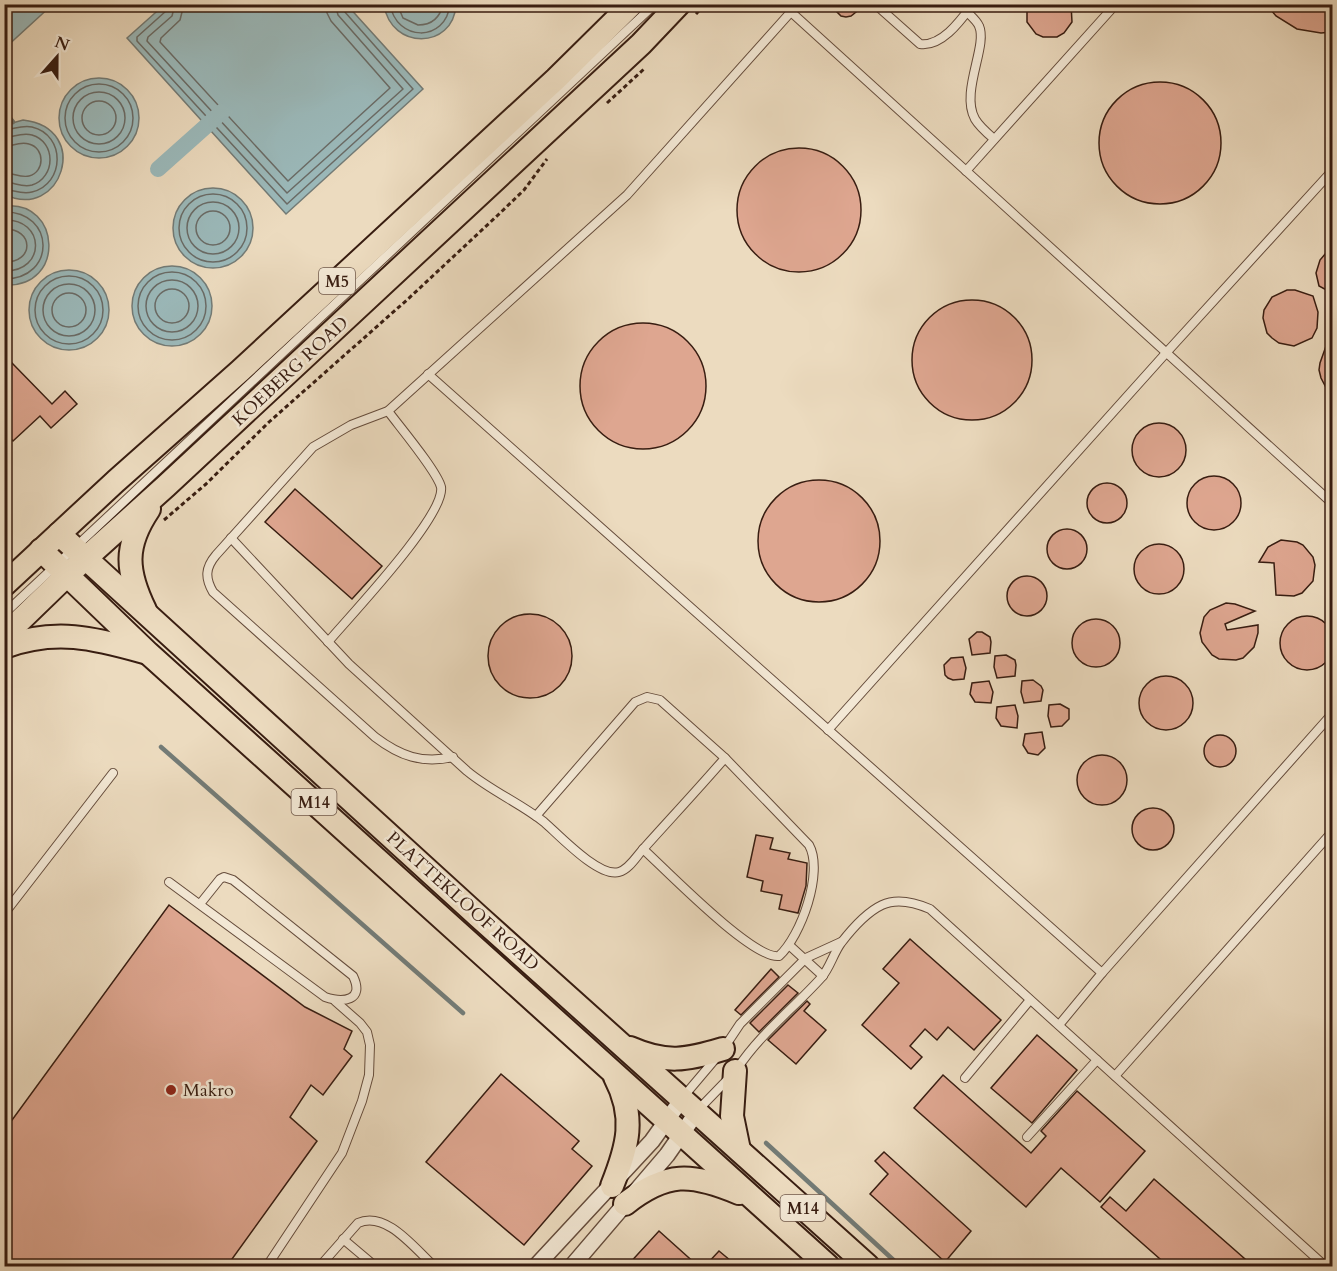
<svg xmlns="http://www.w3.org/2000/svg" width="1337" height="1271" font-family="Cardo,serif">
	<style>
		.water { fill: #9bb9ba; stroke: #737b76; stroke-width: 1.5 }
		.lines { fill: none; stroke-linecap: round; stroke-linejoin: round }
		.shore { stroke: #6a6b66; stroke-width: 1.5 }
		.stream { stroke: #737b76; stroke-width: 4.5 }
		.canal { stroke: #9bb9ba; stroke-width: 16 }
		.building { fill: #dea690; stroke: #381d11; stroke-width: 1.5 }
		.service-casing { stroke: #654c3c; stroke-width: 10 }
		.minor-casing { stroke: #654c3c; stroke-width: 18 }
		.primary-casing { stroke: #381d11; stroke-width: 26 }
		.path { stroke: #381d11; stroke-width: 3; stroke-dasharray: 4.5 3; stroke-linecap: butt }
		.service { stroke: #f3e8d5; stroke-width: 8 }
		.minor { stroke: #f3e8d5; stroke-width: 15 }
		.primary { stroke: #ecdbbf; stroke-width: 22 }
		.poi-dot { fill: #8f2418; stroke: #f3e8d5; stroke-width: 2 }
		.labels { text-anchor: middle; stroke-width: 5; stroke-linejoin: round; paint-order: stroke }
		.shield { fill: #f3e8d5; stroke: #705a4c; stroke-width: 1.5 }
		.shield-label { font-size: 16px; font-weight: bold; fill: #381d11 }
		.street-label { font-size: 18px; fill: #381d11; stroke: #f3e8d5 }
		.poi-label { font-size: 18px; fill: #381d11; stroke: #f3e8d5; text-anchor: start }
	</style>
	<rect width="100%" height="100%" fill="#ecdbbf"/>
	<filter id="stains"><feTurbulence type="fractalNoise" baseFrequency=".00333" numOctaves="4"/><feColorMatrix values="0 0 0 0 .2 0 0 0 0 .09 0 0 0 0 .02 0 0 0 .5 -.17"/></filter>
	<radialGradient id="worn" r=".72"><stop offset=".6" stop-color="#630" stop-opacity="0"/><stop offset="1" stop-color="#630" stop-opacity=".3"/></radialGradient>
	<g class="water">
		<path d="M5,4H52V5L5,48Z"/>
		<path d="M164,5H347L423,89L286,214L127,38Z"/>
		<path d="M384,5V4L456,5C453,50 391,50 384,5Z"/>
		<circle cx="99" cy="118" r="40"/>
		<path d="M23,120C93,128 61,223 4,194L5,125Z"/>
		<circle cx="213" cy="228" r="40"/>
		<path d="M5,206C61,200 66,288 5,285Z"/>
		<circle cx="172" cy="306" r="40"/>
		<circle cx="69" cy="310" r="40"/>
	</g>
	<g class="lines">
		<g class="shore">
			<path d="M168,4L166,11L137,37V41L287,204L413,89L344,11L343,4"/>
			<path d="M175,4L172,16L148,37L147,41L287,193L403,89L338,15L335,4"/>
			<path d="M184,4L180,20L161,38L160,42L288,181L390,88L331,21L327,13L326,4"/>
			<path d="M390,4C396,42 446,43 450,4"/>
			<path d="M397,4L403,18L418,25C432,25 440,18 443,4"/>
			<circle cx="99" cy="118" r="34"/>
			<circle cx="99" cy="118" r="26"/>
			<circle cx="99" cy="118" r="17"/>
			<path d="M4,130C14,129 22,125 32,127C66,135 65,184 32,192C22,195 14,190 4,189"/>
			<path d="M4,138C14,137 22,132 32,135C56,142 56,177 32,185C22,188 14,182 4,182"/>
			<path d="M4,147C13,146 20,141 29,144C45,148 45,172 29,176C21,178 13,173 4,173"/>
			<circle cx="213" cy="228" r="34"/>
			<circle cx="213" cy="228" r="26"/>
			<circle cx="213" cy="228" r="17"/>
			<path d="M4,212C55,211 57,279 4,279"/>
			<path d="M4,220C45,218 47,272 4,271"/>
			<path d="M4,229C34,228 35,263 4,262"/>
			<circle cx="172" cy="306" r="34"/>
			<circle cx="69" cy="310" r="34"/>
			<circle cx="172" cy="306" r="26"/>
			<circle cx="69" cy="310" r="26"/>
			<circle cx="172" cy="306" r="17"/>
			<circle cx="69" cy="310" r="17"/>
		</g>
		<g class="stream">
			<path d="M4,111L13,122"/>
			<path d="M4,698H5"/>
			<path d="M161,747L463,1013"/>
			<path d="M766,1143L900,1266"/>
		</g>
		<path class="canal" d="M158,169L223,111"/>
	</g>
	<g class="building">
		<path d="M829,4H866L851,16L846,17L841,16Z"/>
		<path d="M1027,4H1071L1072,22L1064,33L1057,37H1043L1036,34L1027,22Z"/>
		<path d="M1266,4H1332V32L1321,33L1297,29L1276,16Z"/>
		<circle cx="1160" cy="143" r="61"/>
		<circle cx="799" cy="210" r="62"/>
		<path d="M1332,246V293L1319,286L1316,273L1320,260Z"/>
		<path d="M1287,290H1295L1313,296L1318,312L1317,328L1312,338L1294,346L1279,343L1272,338L1267,333L1263,318L1264,310L1272,297Z"/>
		<circle cx="972" cy="360" r="60"/>
		<circle cx="643" cy="386" r="63"/>
		<path d="M1331,332L1332,333V399L1321,378L1319,370L1320,363Z"/>
		<path d="M12,363L52,404L65,391L77,404L51,428L40,416L13,441L4,432V370Z"/>
		<circle cx="1159" cy="450" r="27"/>
		<circle cx="1214" cy="503" r="27"/>
		<circle cx="819" cy="541" r="61"/>
		<circle cx="1107" cy="503" r="20"/>
		<path d="M295,489L382,566L352,599L265,522Z"/>
		<circle cx="1067" cy="549" r="20"/>
		<path d="M1281,540L1297,542L1303,545L1313,557L1315,565L1313,581L1302,593L1294,596L1276,595L1274,563L1259,562L1268,547Z"/>
		<circle cx="1159" cy="569" r="25"/>
		<circle cx="1027" cy="596" r="20"/>
		<path d="M1226,603L1235,604L1255,611L1225,624L1227,630L1258,625V633L1254,647L1243,658L1236,660L1219,659L1212,655L1202,642L1200,633L1204,617L1210,610Z"/>
		<circle cx="530" cy="656" r="42"/>
		<circle cx="1307" cy="643" r="27"/>
		<circle cx="1096" cy="643" r="24"/>
		<path d="M977,632H982L990,637L991,642L990,653L972,655L969,639Z"/>
		<path d="M1006,655L1015,660L1016,665L1015,676L997,678L994,667L995,656Z"/>
		<path d="M963,657L966,668L964,679L953,680L948,678L945,675L944,665L951,658Z"/>
		<circle cx="1166" cy="703" r="27"/>
		<path d="M1033,680L1041,686L1043,690L1041,701L1024,703L1021,692L1022,681Z"/>
		<path d="M989,681L993,692L991,703L975,702L970,694L972,683Z"/>
		<path d="M1060,704L1069,709V719L1062,726L1051,727L1048,716L1049,705Z"/>
		<path d="M1015,705L1018,716L1017,728L1001,726L996,718L997,707Z"/>
		<path d="M1042,732L1045,748L1038,755L1028,753L1023,745L1025,734Z"/>
		<circle cx="1220" cy="751" r="16"/>
		<circle cx="1102" cy="780" r="25"/>
		<circle cx="1153" cy="829" r="21"/>
		<path d="M756,835L773,838L770,849L790,853L788,859L807,863L806,886L798,913L779,909L782,895L761,891L763,881L747,877Z"/>
		<path d="M169,905L305,1007L352,1031L344,1049L352,1056L323,1095L311,1085L290,1117L317,1141L227,1266H4V1131Z"/>
		<path d="M910,939L1001,1020L974,1050L948,1027L937,1040L925,1029L910,1046L922,1057L911,1069L862,1025L899,983L883,969Z"/>
		<path d="M771,969L779,977L741,1015L735,1010Z"/>
		<path d="M788,985L798,993L759,1032L750,1023Z"/>
		<path d="M807,1001L810,1004L804,1011L826,1030L796,1064L768,1040Z"/>
		<path d="M1037,1035L1077,1070L1032,1123L991,1088Z"/>
		<path d="M501,1074L579,1141L572,1149L592,1166L524,1245L426,1162Z"/>
		<path d="M943,1075L1031,1153L1046,1136L1041,1131L1077,1091L1145,1151L1100,1202L1061,1168L1026,1207L914,1108Z"/>
		<path d="M884,1152L971,1231L945,1262L870,1194L888,1174L875,1161Z"/>
		<path d="M1154,1179L1253,1266H1168L1101,1207L1110,1197L1126,1211Z"/>
		<path d="M659,1231L698,1266H627Z"/>
		<path d="M719,1251L737,1266H705Z"/>
	</g>
	<g class="lines">
		<defs>
			<g id="service">
				<path d="M875,4L920,44C942,47 961,20 973,4"/>
				<path d="M791,12L1332,503"/>
				<path d="M967,12C971,16 977,21 979,26C988,46 960,92 975,119C979,126 987,133 994,139"/>
				<path d="M966,171L1116,4"/>
				<path d="M428,374L1102,973L1332,714"/>
				<path d="M231,538L349,664L467,771C491,791 520,803 544,822C559,835 599,878 619,872C630,869 637,855 645,847C672,817 699,788 725,758"/>
				<path d="M4,614L655,4"/>
				<path d="M328,642C349,617 446,515 441,487C437,471 399,426 388,411"/>
				<path d="M828,730L1166,353L1332,171"/>
				<path d="M453,757C422,764 400,756 375,737L213,592C205,578 205,568 216,555L313,447L351,425L388,411L627,195L798,4"/>
				<path d="M536,816L635,702L647,697L660,700L725,758L809,845C824,872 801,936 779,956C753,960 665,869 643,849"/>
				<path d="M169,882L325,997C343,1003 365,1001 353,976L233,880L224,877L220,879L200,904"/>
				<path d="M4,914L113,773"/>
				<path d="M789,945L823,976"/>
				<path d="M1059,1025L1102,973"/>
				<path d="M724,1048L740,1024L806,958L841,942"/>
				<path d="M737,1069C760,1034 793,1009 821,978C830,968 833,954 841,943C851,930 867,912 882,905C897,898 916,903 930,909L1325,1266"/>
				<path d="M1115,1076L1332,832"/>
				<path d="M965,1078L1030,1000"/>
				<path d="M684,1096L717,1057"/>
				<path d="M698,1110L729,1078"/>
				<path d="M1027,1137L1097,1060"/>
				<path d="M343,1239L375,1266"/>
				<path d="M267,1266L342,1153L362,1101L369,1075L370,1045L367,1032L360,1023L335,1001"/>
				<path d="M320,1266L358,1223C386,1210 415,1249 434,1266"/>
			</g>
			<g id="minor">
				<path d="M536,1266L652,1141L682,1099"/>
				<path d="M572,1266L667,1155L697,1112"/>
			</g>
			<g id="primary">
				<path d="M59,534L478,916L868,1266"/>
				<path d="M41,550L148,653L828,1266"/>
				<path d="M4,585L116,481L240,371L556,79L632,4"/>
				<path d="M145,610C126,571 124,546 149,509"/>
				<path d="M4,636L66,576L166,486L641,44L679,4"/>
				<path d="M4,647C55,628 94,638 144,652"/>
				<path d="M630,1048C666,1064 687,1060 723,1049"/>
				<path d="M735,1071L732,1116L739,1150"/>
				<path d="M612,1186C628,1146 636,1117 615,1077"/>
				<path d="M625,1204C667,1171 691,1173 739,1193"/>
			</g>
		</defs>
		<use href="#service" class="service-casing"/>
		<use href="#minor" class="minor-casing"/>
		<use href="#primary" class="primary-casing"/>
		<g class="path">
			<path d="M696,14L705,4"/>
			<path d="M607,103L644,69"/>
			<path d="M164,520L206,484L269,422L408,299L498,215L524,190L547,159"/>
		</g>
		<use href="#service" class="service"/>
		<use href="#minor" class="minor"/>
		<use href="#primary" class="primary"/>
	</g>
	<circle class="poi-dot" cx="171" cy="1090" r="6"/>
	<g class="labels">
		<g class="shield">
			<rect x="319" y="268" width="36" height="26" rx="4.5"/>
			<rect x="291.5" y="789" width="45" height="26" rx="4.5"/>
			<rect x="780.5" y="1195" width="45" height="26" rx="4.5"/>
		</g>
		<g class="shield-label">
			<text x="337" y="287">M5</text>
			<text x="314" y="808">M14</text>
			<text x="803" y="1214">M14</text>
		</g>
		<g class="street-label">
			<text transform="translate(290 371) rotate(-43)" y="6">KOEBERG ROAD</text>
			<text transform="translate(463 901) rotate(42)" y="6">PLATTEKLOOF ROAD</text>
		</g>
		<g class="poi-label">
			<text x="183" y="1096">Makro</text>
		</g>
	</g>
	<rect width="1337" height="1271" fill="none" stroke="#ecdbbf" stroke-width="24"/>
	<rect x="6" y="6" width="1325" height="1259" fill="none" stroke="#381d11" stroke-width="3"/>
	<rect x="12" y="12" width="1313" height="1247" fill="none" stroke="#381d11" stroke-width="1.5"/>
	<g transform="translate(57 57) rotate(21)" stroke="#f3e8d5" stroke-width="4.5" paint-order="stroke">
	<path d="M0-4.5L10 22L0 15L-10 22Z" fill="#381d11"/>
	<text y="-9" font-size="16" font-weight="bold" text-anchor="middle" fill="#381d11">N</text>
	</g>
	<rect width="100%" height="100%" filter="url(#stains)"/>
	<rect width="100%" height="100%" fill="url(#worn)"/>
</svg>
